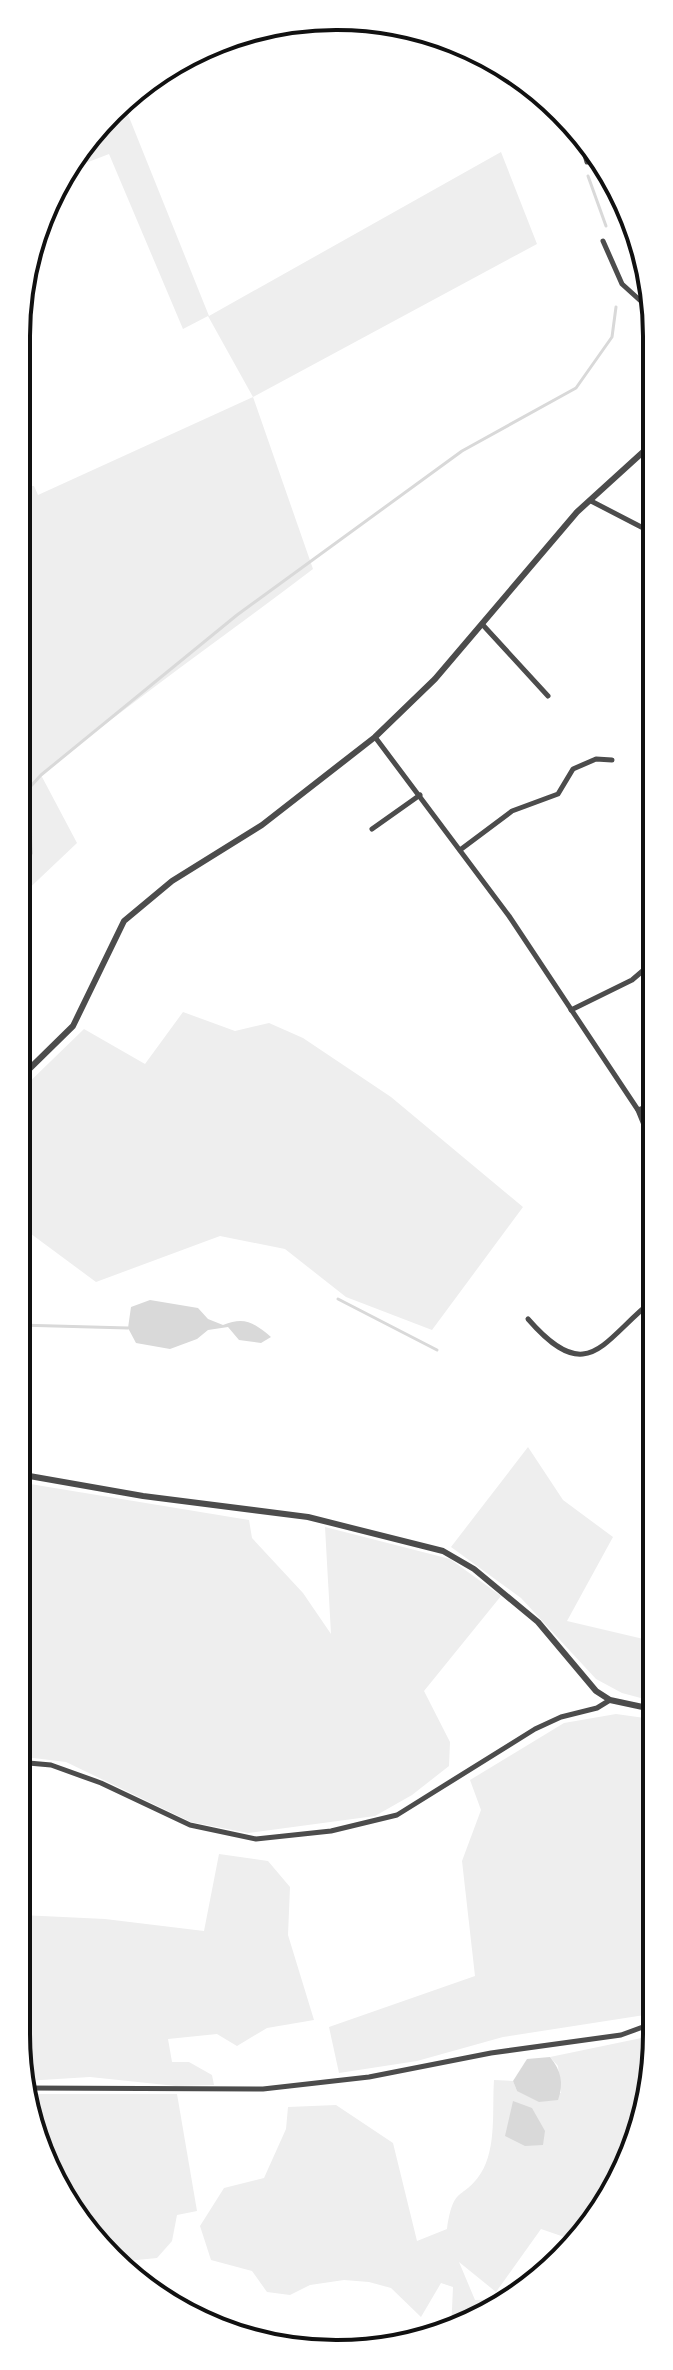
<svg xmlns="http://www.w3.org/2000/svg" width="673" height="2370" font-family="Mulish,sans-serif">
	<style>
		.green { fill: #eee }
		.water { fill: #d9d9d9 }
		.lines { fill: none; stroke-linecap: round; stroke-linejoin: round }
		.stream { stroke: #d9d9d9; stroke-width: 3 }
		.minor { stroke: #4c4c4c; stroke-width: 5 }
		.tertiary { stroke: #4c4c4c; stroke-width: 6 }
		.rim { fill: none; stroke: #111; stroke-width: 4 }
	</style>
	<rect width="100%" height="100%" fill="#fff"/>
	<g class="green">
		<path d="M127,112L209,316L501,152L537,244L253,397L313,569C222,638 129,703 41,775L77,843L20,897V869L33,854L32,830L20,797L21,486H34L38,495L253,397L208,316L183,329L109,154L65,171C75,146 102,122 127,112Z"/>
		<path d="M183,1012L235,1031L269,1023L303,1038L391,1097L523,1207L432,1330L346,1297L285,1249L220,1236L96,1282L19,1225L31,1206L19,1191V1092L84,1029L145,1064Z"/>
		<path d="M528,1447L563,1500L613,1537L567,1621L652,1641V1701L622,1693L596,1679L521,1598L451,1547Z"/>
		<path d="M18,1482L249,1520L252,1538L303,1593L331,1634L325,1527L450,1559L501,1596L424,1691L450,1742L449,1766L412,1795L375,1816L248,1833L191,1822L66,1762L17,1756Z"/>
		<path d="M616,1714L652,1719L651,2014L503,2037L417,2061L339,2073L329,2027L475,1976L462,1861L481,1810L470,1780L564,1723Z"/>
		<path d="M219,1854L268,1861L290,1887L288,1935L314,2020L267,2028L237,2046L217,2034L168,2039L172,2062H189L212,2075L214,2085L176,2086L90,2077L25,2081L16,2033L17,1881L21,1915L105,1919L204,1931Z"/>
		<path d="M651,2036V2096L614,2194L573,2240L541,2229L496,2292L459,2262L475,2300L510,2299L451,2331L453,2287L441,2283L421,2317L391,2288L369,2282L344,2280L310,2285L290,2295L267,2292L252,2271L211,2260L200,2226L224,2188L264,2178L286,2129L288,2107L336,2105L393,2143L417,2241L447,2229C454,2183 462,2202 481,2173C497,2148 492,2108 494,2080L513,2081L517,2091L561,2093L558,2066L550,2057Z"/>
		<path d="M28,2094H177L197,2211L177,2215L172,2241L157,2258L117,2262L96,2245L40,2156Z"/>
	</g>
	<g class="water">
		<path d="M20,797L32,830L33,854L20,869Z"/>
		<path d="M150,1300L198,1308L208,1319L223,1325C245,1316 254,1323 271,1337L261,1343L239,1340L228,1327L208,1330L197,1339L170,1349L136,1343L128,1328L131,1307Z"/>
		<path d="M550,2057C561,2070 564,2084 558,2100L539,2102L517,2091L513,2081L527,2059Z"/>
		<path d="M513,2101L532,2108L545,2131L543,2145L525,2146L505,2136Z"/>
	</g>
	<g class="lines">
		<g class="stream">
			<path d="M588,176L606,226"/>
			<path d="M20,798L41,775L237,615L462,451L576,388L612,337L616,307"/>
			<path d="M338,1299L437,1350"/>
			<path d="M18,1325L128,1328"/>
		</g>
		<g class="minor">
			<path d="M565,115L581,140L587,162"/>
			<path d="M603,241L622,284L654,313"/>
			<path d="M591,501L647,530L654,529"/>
			<path d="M482,624L548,696"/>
			<path d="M375,737L509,916L638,1110L653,1147"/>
			<path d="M372,829L420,795"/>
			<path d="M460,850L512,811L558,794L573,769L596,759L612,760"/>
			<path d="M571,1010L632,980L653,962"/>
			<path d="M638,1110L653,1104"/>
			<path d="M528,1319C588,1388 602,1341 652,1301"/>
			<path d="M17,1762L51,1765L101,1783L190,1825L256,1839L331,1831L397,1815L535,1729L561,1717L597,1708L610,1700"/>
			<path d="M27,2088L263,2089L369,2077L491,2053L621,2035L651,2024"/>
		</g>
		<g class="tertiary">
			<path d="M19,1079L73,1026L124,921L172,881L262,825L375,737L435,679L577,512L654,442"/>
			<path d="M18,1474L143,1496L308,1517L443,1551L474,1569L538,1622L596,1691L610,1700L652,1709"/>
		</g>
	</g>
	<path d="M0 0H673V2370H0ZM336 30H337A306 306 0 0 1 643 336V2034A306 306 0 0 1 337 2340H336A306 306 0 0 1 30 2034V336A306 306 0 0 1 336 30Z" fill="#fff" fill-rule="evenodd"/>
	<path class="rim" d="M336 30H337A306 306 0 0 1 643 336V2034A306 306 0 0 1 337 2340H336A306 306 0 0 1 30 2034V336A306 306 0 0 1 336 30Z"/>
</svg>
